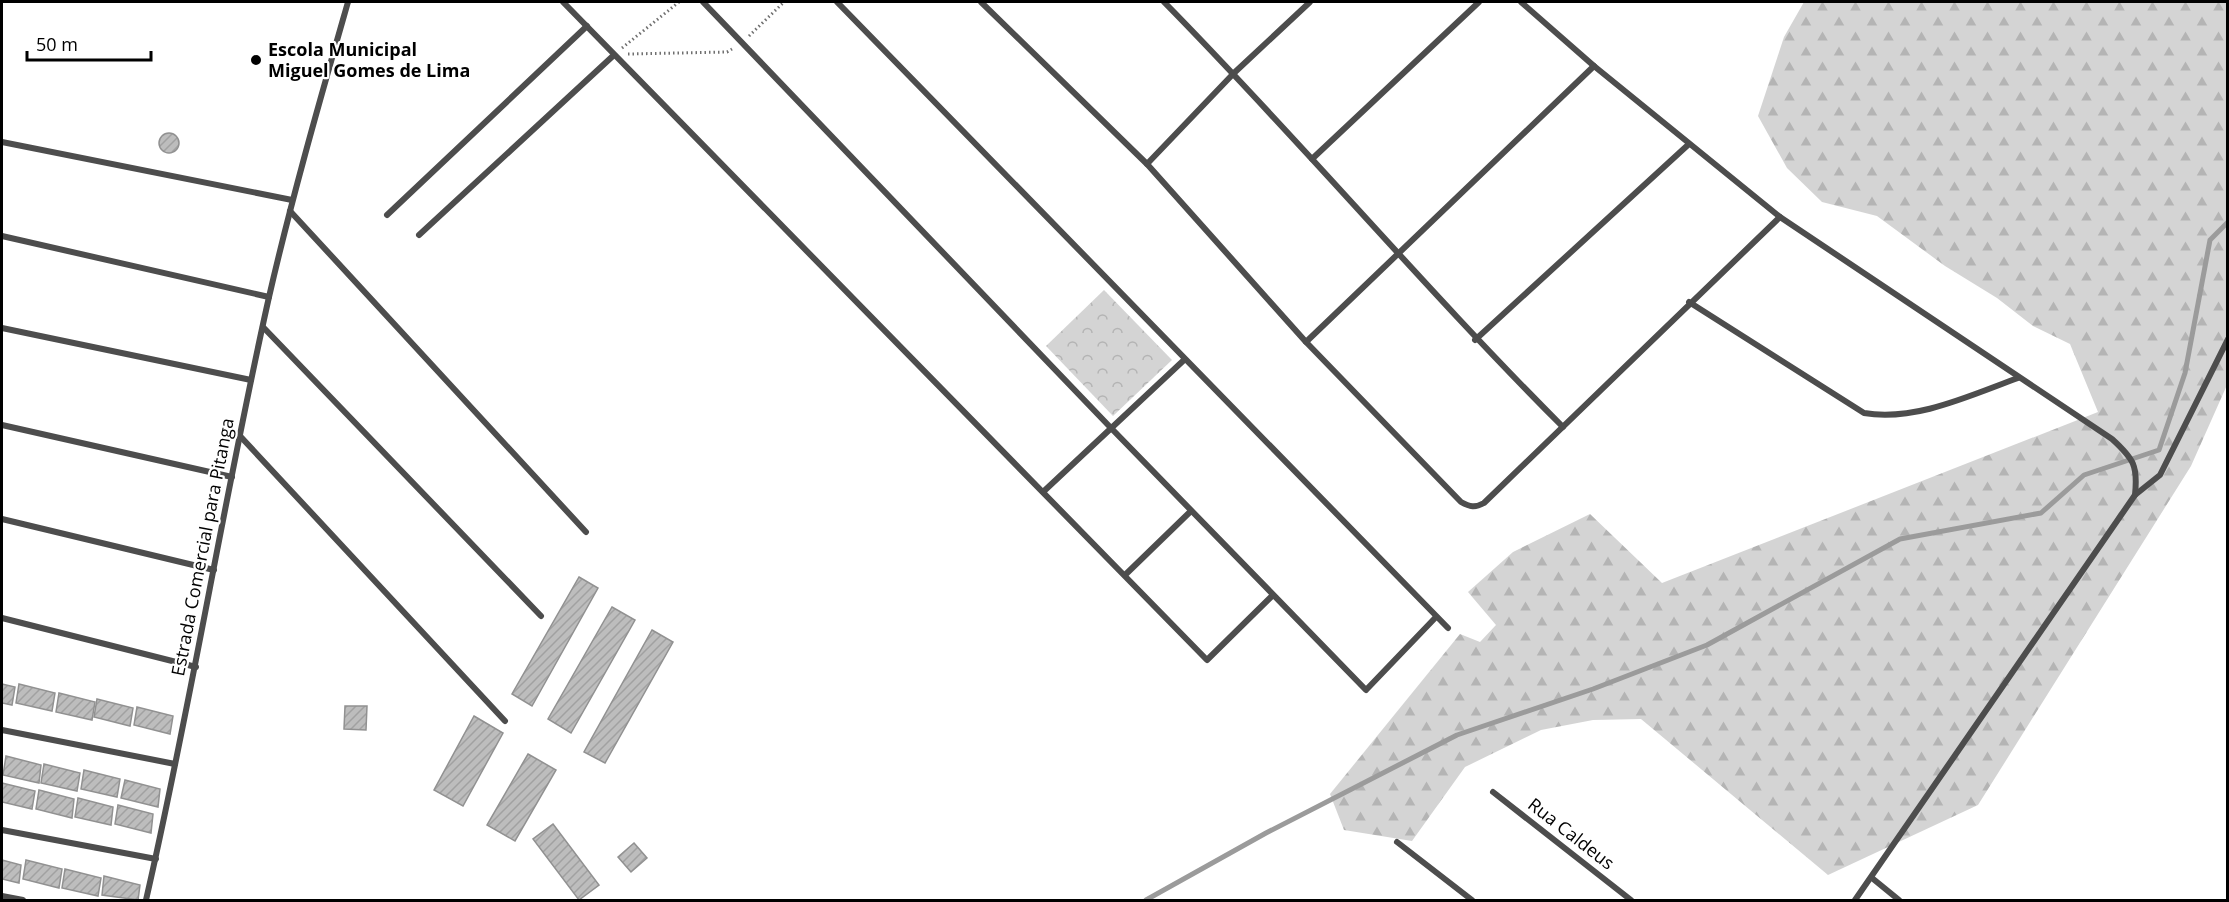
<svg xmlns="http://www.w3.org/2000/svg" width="2229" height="902" font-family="'Open Sans',sans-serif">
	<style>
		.forest { fill: url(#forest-firs) }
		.park { fill: url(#park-crowns) }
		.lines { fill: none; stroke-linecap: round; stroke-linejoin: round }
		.stream { stroke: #9b9b9b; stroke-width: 5 }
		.building { fill: url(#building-hatch); stroke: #919191; stroke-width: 1.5 }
		.path { stroke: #6f6f6f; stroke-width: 3; stroke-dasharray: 1.5 3; stroke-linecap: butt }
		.minor { stroke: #4d4d4d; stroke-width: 6 }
		.poi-dot { fill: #000; stroke: #fff; stroke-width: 2 }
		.labels { text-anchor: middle; stroke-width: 4.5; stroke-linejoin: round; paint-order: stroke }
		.poi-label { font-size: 18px; font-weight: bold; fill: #000; stroke: #fff; text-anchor: start }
		.street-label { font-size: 18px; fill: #000; stroke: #fff }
	</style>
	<defs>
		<pattern id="forest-firs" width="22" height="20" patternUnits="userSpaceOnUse" patternTransform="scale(1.5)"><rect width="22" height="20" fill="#d4d4d4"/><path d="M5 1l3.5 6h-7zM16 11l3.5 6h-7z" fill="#b4b4b4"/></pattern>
		<pattern id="park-crowns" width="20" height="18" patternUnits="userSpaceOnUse" patternTransform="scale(1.5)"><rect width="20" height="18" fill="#d4d4d4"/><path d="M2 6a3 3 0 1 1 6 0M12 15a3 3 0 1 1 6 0" fill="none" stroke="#b4b4b4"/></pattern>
		<pattern id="building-hatch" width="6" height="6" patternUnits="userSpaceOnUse" patternTransform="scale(1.5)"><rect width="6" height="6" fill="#bdbdbd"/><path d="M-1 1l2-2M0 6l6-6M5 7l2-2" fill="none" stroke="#a1a1a1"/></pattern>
	</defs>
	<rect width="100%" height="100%" fill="#fff"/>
	<path class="forest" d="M1804,2H2227V385L2191,466L1978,805L1828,875L1641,719L1593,720L1541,730L1465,767L1412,841L1344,830L1330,794L1460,634L1480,642L1496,625L1468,592L1513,552L1590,514L1662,583L2098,412L2070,344L2033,326L1997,298L1945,266L1877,216L1822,202L1787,168L1758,116L1784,37Z"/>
	<path class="park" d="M1104,290L1172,360L1113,416L1046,346Z"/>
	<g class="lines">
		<path class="stream" d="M1146,900L1266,833L1457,735L1593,689L1707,645L1900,539L2041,513L2084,475L2159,450L2185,373L2210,240L2228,222"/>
	</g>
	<g class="building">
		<circle cx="169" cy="143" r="10"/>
		<path d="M579,577L598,588L532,706L512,694Z"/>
		<path d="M612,607L635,620L571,733L548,719Z"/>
		<path d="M652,630L673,642L605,763L584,752Z"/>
		<path d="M2,684L15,687L12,705L2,703Z"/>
		<path d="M19,684L55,693L52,711L16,703Z"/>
		<path d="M59,693L95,702L92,720L56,712Z"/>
		<path d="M97,699L133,708L130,726L94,717Z"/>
		<path d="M345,706H367L366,730L344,729Z"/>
		<path d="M137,707L173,716L170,734L134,725Z"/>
		<path d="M474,716L503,733L463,806L434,790Z"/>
		<path d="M528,754L556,770L515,841L487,825Z"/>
		<path d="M6,756L41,765L39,783L3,775Z"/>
		<path d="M44,764L80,773L77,791L41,783Z"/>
		<path d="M84,770L120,779L117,797L81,789Z"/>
		<path d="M125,780L160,789L158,807L121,798Z"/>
		<path d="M2,783L35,791L32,809L2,802Z"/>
		<path d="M39,790L74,799L72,818L36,809Z"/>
		<path d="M78,798L113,807L111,825L75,817Z"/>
		<path d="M118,805L153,814L151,833L115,824Z"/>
		<path d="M553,824L599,885L579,900L533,839Z"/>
		<path d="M634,843L647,858L631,872L618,857Z"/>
		<path d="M2,860L21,865L19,883L2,879Z"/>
		<path d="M26,860L62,869L59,888L23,879Z"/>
		<path d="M65,869L101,878L98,896L62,888Z"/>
		<path d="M104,876L140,885L138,900L102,895Z"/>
	</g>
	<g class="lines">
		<g class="path">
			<path d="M749,36L784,2"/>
			<path d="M622,48L679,2"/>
			<path d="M628,54L727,52L732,49"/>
		</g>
		<g class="minor">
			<path d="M563,2L1207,660L1273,595"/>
			<path d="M703,2L1111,428L1366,690L1436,617"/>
			<path d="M837,2L1448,628"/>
			<path d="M981,2L1147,164L1306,342L1461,502C1470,507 1475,508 1484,503L1780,217"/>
			<path d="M1164,2C1300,140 1425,289 1563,427"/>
			<path d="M1521,2L1594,66L1780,217L2112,439C2134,459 2138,466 2135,495L1855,900"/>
			<path d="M2,142L292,200"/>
			<path d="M1312,159L1479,2"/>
			<path d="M1147,164L1234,73L1310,2"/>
			<path d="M290,211L586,532"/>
			<path d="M387,215L587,26"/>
			<path d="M419,235L614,55"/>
			<path d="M2,236L269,297"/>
			<path d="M1689,302L1864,413C1915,422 1971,395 2018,378"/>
			<path d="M263,327L541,616"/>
			<path d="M2,328L251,380"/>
			<path d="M1475,340L1689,144"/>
			<path d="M1306,342L1594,66"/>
			<path d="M2,425L232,477"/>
			<path d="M240,436L505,721"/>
			<path d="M1043,492L1184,360"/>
			<path d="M2135,495L2160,475L2228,339"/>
			<path d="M2,519L214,570"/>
			<path d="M1125,575L1191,511"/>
			<path d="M2,618L196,667"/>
			<path d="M2,730L175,764"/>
			<path d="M1493,792L1631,900"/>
			<path d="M2,830L156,859"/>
			<path d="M1397,842L1472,900"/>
			<path d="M1872,878L1899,900"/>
			<path d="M2,896L23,900"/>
			<path d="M146,900C192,700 224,497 269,297C292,197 320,100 348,2"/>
		</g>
	</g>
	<circle class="poi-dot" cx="256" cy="60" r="6"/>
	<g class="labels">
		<g class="poi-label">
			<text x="268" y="56">Escola Municipal<tspan x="268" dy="21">Miguel Gomes de Lima</tspan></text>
		</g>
		<g class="street-label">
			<text transform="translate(203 547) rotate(-79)" y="6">Estrada Comercial para Pitanga</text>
			<text transform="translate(1571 834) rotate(38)" y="6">Rua Caldeus</text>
		</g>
	</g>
	<rect width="2229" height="902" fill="none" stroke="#000000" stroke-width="6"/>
	<path d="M27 51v9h124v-9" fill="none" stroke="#000000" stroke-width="3"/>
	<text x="36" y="51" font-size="18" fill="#000000" stroke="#ffffff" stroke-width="4.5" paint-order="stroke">50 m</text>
</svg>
